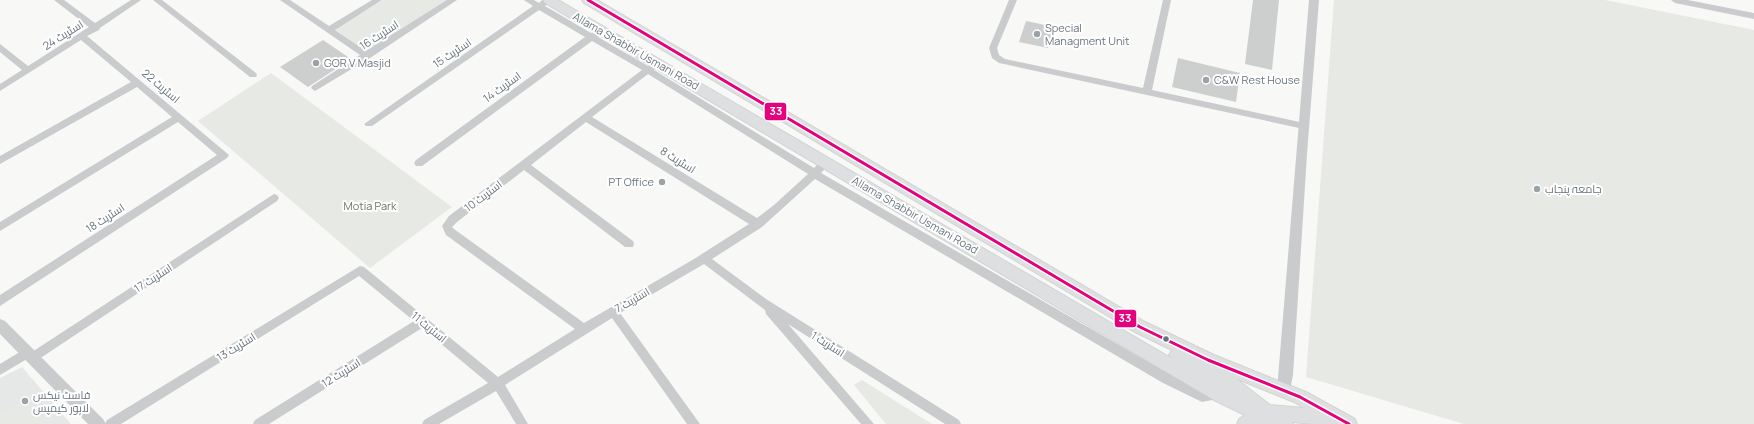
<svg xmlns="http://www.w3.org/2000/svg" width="1754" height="424" font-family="Manrope,Cairo,sans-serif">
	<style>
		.built { fill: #e6e8e7 }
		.green { fill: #e7e9e5 }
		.building { fill: #cdcfcf }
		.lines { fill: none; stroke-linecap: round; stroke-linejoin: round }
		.secondary-casing { stroke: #d3d4d4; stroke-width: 2 }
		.minor { fill: #c9cbcc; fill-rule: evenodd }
		.tertiary { fill: #c9cbcc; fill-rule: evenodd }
		.secondary { fill: #dedfe0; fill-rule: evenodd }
		.bus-1-casing { stroke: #fff; stroke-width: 6 }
		.bus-1 { stroke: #e5007d; stroke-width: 3 }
		.poi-dot { fill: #9aa4a8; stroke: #fff; stroke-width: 1.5 }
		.bus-dot { fill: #67767d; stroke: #fff; stroke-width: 1.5 }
		.labels { text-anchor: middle; stroke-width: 4; stroke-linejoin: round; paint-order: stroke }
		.poi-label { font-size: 11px; fill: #67767d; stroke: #fff; text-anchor: start }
		.street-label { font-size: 11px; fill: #67767d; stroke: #fff }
		.park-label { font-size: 11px; fill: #6a7666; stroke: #fff }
		.line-badge { stroke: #fff; stroke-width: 1.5 }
		.badge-label { font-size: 11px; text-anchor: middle; font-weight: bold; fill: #fff }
	</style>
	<rect width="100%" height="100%" fill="#f8f8f7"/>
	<path class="built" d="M22,367L71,424H0V378Z"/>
	<g class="green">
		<path d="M383,0H450L368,53L335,29Z"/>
		<path d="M1334,0H1605L1754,30V424H1464L1306,377Z"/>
		<path d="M271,73L452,207L370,268L198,121Z"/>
		<path d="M862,380L932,424H886L854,385Z"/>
		<path d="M26,403L46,424H0V415Z"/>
	</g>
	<g class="building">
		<path d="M1253,0H1279L1272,70L1245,64Z"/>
		<path d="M1026,21L1055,27L1048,48L1019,42Z"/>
		<path d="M323,40L351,59L308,87L280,67Z"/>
		<path d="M1178,58L1240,73L1236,102L1172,87Z"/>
	</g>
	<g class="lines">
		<defs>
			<path id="secondary" d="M543,0H558L1171,358L1169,355L1172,350L1135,332L584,3L582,0H597L1145,322L1214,355L1306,392L1355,419L1357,424H1314L1292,422L1293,424H1237L1239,419L1245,415L1212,399L545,3ZM1202,376L1226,390L1224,389ZM1235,378L1294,402L1304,408L1270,405Z"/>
		</defs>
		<use href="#secondary" class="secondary-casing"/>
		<g class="minor">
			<path d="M54,0H64L95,23L131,0H141L100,28L99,30L87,36L229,155L227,158L0,306V295L217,155L178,122L0,231V222L172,117L137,87L0,164V156L131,82L81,40L0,91V84L22,70L0,52V44L28,66L89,27Z"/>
			<path d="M153,0H162L256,73L257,75L256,77H250Z"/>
			<path d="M280,0H290L329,26L372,0H382L335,30L366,51L447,0H457L370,58L315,91L311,88L312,86L360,55Z"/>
			<path d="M524,0H534L539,3L542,0H552L545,6L591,33L597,30L600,31L601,33L598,37L648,66L652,64L655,65L656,67L654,70L814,168L822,160H828L830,163L821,173L1171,375L1203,392L1218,389L1222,390L1224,394L1222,398L1202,402L1163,383L815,179L762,227L712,259L766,299L959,420L961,424H945L788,324L874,424H861L766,314L765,310L704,264L620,313L700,424H687L612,318L505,385L528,424H516L496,391L439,424H422L424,420L488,383L422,328L269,424H253L255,420L414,321L359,276L121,424H105L107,420L360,266L364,267L498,377L575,329L446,235L442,226L449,216L642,70L592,41L422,166H416L414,163L416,160L585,37L539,10L372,126H366L364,124L533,6ZM648,74L808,174L774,205L757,218L592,117ZM586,122L749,224L694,259L584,323L454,229L452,227L457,222L524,170L625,247H633L634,244L633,241L531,165Z"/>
			<path d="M1009,0H1017L997,48L999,55L1005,59L1143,88L1163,0H1171L1152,90L1304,123L1309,126L1304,129L999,63L992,58L989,48Z"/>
			<path d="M1671,0H1688L1754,13V19L1675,3Z"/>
			<path d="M274,194L277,195L279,198L277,201L36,361L32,363L28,361L27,359L0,375V364L23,350L27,348L32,352Z"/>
		</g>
		<g class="tertiary">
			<path d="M1309,0H1319L1307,154L1293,375L1289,395L1284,397L1279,395L1277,390Z"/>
			<path d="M0,319L5,321L103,419L106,424H88L0,334Z"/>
		</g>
		<use href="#secondary" class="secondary"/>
		<defs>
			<path id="bus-1" d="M588,0L1140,327L1208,360L1300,397L1349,424"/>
		</defs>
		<use href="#bus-1" class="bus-1-casing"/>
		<use href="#bus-1" class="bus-1"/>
	</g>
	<g class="poi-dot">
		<circle cx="1037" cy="34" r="4"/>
		<circle cx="316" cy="63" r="4"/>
		<circle cx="1206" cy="80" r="4"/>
		<circle cx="662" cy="182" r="4"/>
		<circle cx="1537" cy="189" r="4"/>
		<circle cx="25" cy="401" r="4"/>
	</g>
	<circle class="bus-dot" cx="1166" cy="339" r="3.5"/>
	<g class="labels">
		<g class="poi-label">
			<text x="1045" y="32">Special<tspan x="1045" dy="13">Managment Unit</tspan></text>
			<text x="324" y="67">GOR V Masjid</text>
			<text x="1214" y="84">C&amp;W Rest House</text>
			<text x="654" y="186" text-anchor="end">PT Office</text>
			<text x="1545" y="193">جامعہ پنجاب</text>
			<text x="33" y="399">فاسٹ نیکس<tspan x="33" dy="13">لاہور کیمپس</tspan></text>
		</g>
		<g class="street-label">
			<text transform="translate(63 35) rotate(-32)" y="4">اسٹریٹ 24</text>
			<text transform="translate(379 35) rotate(-33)" y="4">اسٹریٹ 16</text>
			<text transform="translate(636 51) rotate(30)" y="4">Allama Shabbir Usmani Road</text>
			<text transform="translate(452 53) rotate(-34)" y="4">اسٹریٹ 15</text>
			<text transform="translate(161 86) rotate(40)" y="4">اسٹریٹ 22</text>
			<text transform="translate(502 87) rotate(-36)" y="4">اسٹریٹ 14</text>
			<text transform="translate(678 160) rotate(32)" y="4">اسٹریٹ 8</text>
			<text transform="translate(483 196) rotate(-37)" y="4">اسٹریٹ 10</text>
			<text transform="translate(915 215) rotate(30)" y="4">Allama Shabbir Usmani Road</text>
			<text transform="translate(105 218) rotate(-33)" y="4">اسٹریٹ 18</text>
			<text transform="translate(153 278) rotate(-33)" y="4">اسٹریٹ 17</text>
			<text transform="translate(632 300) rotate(-30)" y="4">اسٹریٹ 7</text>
			<text transform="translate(429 327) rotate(39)" y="4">اسٹریٹ 11</text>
			<text transform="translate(828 344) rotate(32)" y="4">اسٹریٹ 1</text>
			<text transform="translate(236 347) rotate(-32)" y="4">اسٹریٹ 13</text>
			<text transform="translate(341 373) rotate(-32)" y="4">اسٹریٹ 12</text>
		</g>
		<g class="park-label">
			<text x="370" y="210">Motia Park</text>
		</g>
	</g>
	<g class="line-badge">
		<rect x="764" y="102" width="23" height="19" rx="4" fill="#e5007d"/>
		<rect x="1114" y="309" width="23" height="19" rx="4" fill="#e5007d"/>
	</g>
	<g class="badge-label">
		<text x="776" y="115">33</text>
		<text x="1125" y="322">33</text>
	</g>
</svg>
